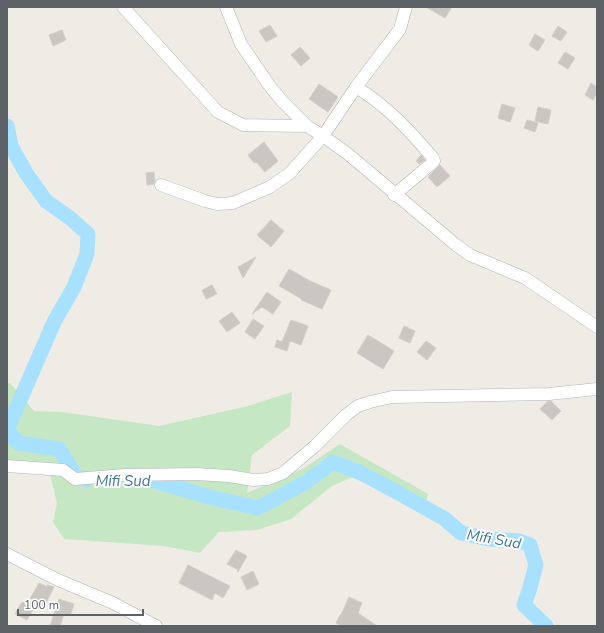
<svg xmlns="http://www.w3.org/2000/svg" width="604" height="633" font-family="'Nunito Sans',sans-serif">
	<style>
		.green { fill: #c6e7c3 }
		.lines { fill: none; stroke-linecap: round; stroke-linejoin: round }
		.river { stroke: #a7e1fe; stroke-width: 15 }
		.building { fill: #cac7c3; stroke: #d4cec4 }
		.minor-casing { stroke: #b1b4b8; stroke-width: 13 }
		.minor { stroke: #fff; stroke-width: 12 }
		.labels { text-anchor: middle; stroke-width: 4; stroke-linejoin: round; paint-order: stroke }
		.water-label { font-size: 15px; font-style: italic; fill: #3d779f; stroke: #fff }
	</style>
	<rect width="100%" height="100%" fill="#efece6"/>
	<path class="green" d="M10,383L34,411L62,412L159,426L248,406L292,392L290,426L252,455L247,493L304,468L340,444L428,494L423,514L355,476L332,486L291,519L257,530L219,532L200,553L164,546L64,539L53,522L57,503L47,462L7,464V384Z"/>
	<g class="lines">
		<g class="river">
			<path d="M7,126L11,146L26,173L46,201L70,218L88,234L87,254L74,287L54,322L7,430L18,443L59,449L76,476L86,480"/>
			<path d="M136,480H152L209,497L258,508L306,482L333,462L361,473L404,496L445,519L461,533L489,539L519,541L530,545L536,565L529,591L524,605L546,626"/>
		</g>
	</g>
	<g class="building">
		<path d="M426,7H452L445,18Z"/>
		<path d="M270,25L277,36L266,42L259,31Z"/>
		<path d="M558,26L567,32L561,41L552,36Z"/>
		<path d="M62,30L66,40L53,46L49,35Z"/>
		<path d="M535,34L545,40L538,51L529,45Z"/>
		<path d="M300,47L310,58L301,66L291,55Z"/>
		<path d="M565,52L575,58L568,69L558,63Z"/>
		<path d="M591,83L597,87V93L593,100L585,95Z"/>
		<path d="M319,84L338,97L328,112L309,99Z"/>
		<path d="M502,104L515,108L510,122L498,118Z"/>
		<path d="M538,107L551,110L548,124L535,121Z"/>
		<path d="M527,120L538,123L535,132L524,128Z"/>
		<path d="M264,142L278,161L265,172L256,162L254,163L248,155Z"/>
		<path d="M421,155L425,160L419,164L416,161Z"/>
		<path d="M440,165L450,176L437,187L428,177Z"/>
		<path d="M154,172L155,181L154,184L147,185L146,173Z"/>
		<path d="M271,220L284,231L271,247L257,235Z"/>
		<path d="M256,257L243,278L238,267Z"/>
		<path d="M289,269L310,281L331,290L322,309L301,300L302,299L279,286Z"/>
		<path d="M212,285L217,294L206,299L202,290Z"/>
		<path d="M267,292L281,302L273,314L262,307L252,314Z"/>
		<path d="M232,312L240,323L227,332L219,321Z"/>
		<path d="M253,319L264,326L255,339L245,332Z"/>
		<path d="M291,320L308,326L301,345L290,341L287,351L275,347L277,340L282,342Z"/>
		<path d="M404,326L415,331L410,343L399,338Z"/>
		<path d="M368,335L394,351L383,369L357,353Z"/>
		<path d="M426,341L436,348L427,360L417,352Z"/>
		<path d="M551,401L561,411L552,420L540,409L547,402Z"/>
		<path d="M236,550L247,556L238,572L237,569L227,564Z"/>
		<path d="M188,565L230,586L223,598L215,593L212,600L179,583Z"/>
		<path d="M253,571L259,584L247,590L241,577Z"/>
		<path d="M39,583L47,587V585L54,587L44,607L37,603L27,620L15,614L22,602L27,604Z"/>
		<path d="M349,597L362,603L358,613L377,626H342L336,623L340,615H341Z"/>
		<path d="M59,599L74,604L70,616L64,614L60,626H50Z"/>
	</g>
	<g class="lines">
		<defs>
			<g id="minor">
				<path d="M123,7L218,112L243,125L307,126"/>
				<path d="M226,7L241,44L269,85L282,101L307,126L323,136L348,154L456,245L470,255L525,278L597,327"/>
				<path d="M356,87C387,106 410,131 433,158L434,161L430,165L394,195"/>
				<path d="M161,185L205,201L217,204L233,203L270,187L290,173L323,136L356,87L400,29L406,7"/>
				<path d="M7,466L63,470L75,479L125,475L196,474L229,476L253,480L268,479L283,473L315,446L346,415L358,406L370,402L392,397L549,394L597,389"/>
				<path d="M7,554L58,580L113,603L156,626"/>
			</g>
		</defs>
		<use href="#minor" class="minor-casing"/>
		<use href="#minor" class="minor"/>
	</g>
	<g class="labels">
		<g class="water-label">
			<text x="123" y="486">Mifi Sud</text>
			<text transform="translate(494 539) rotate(10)" y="5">Mifi Sud</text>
		</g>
	</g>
	<rect width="604" height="633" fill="none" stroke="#5d6266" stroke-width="16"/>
	<path d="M18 609v6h125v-6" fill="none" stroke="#5d6266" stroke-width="2"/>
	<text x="24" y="609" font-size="12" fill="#5d6266" stroke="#ffffff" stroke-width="3" paint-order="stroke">100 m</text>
</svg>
